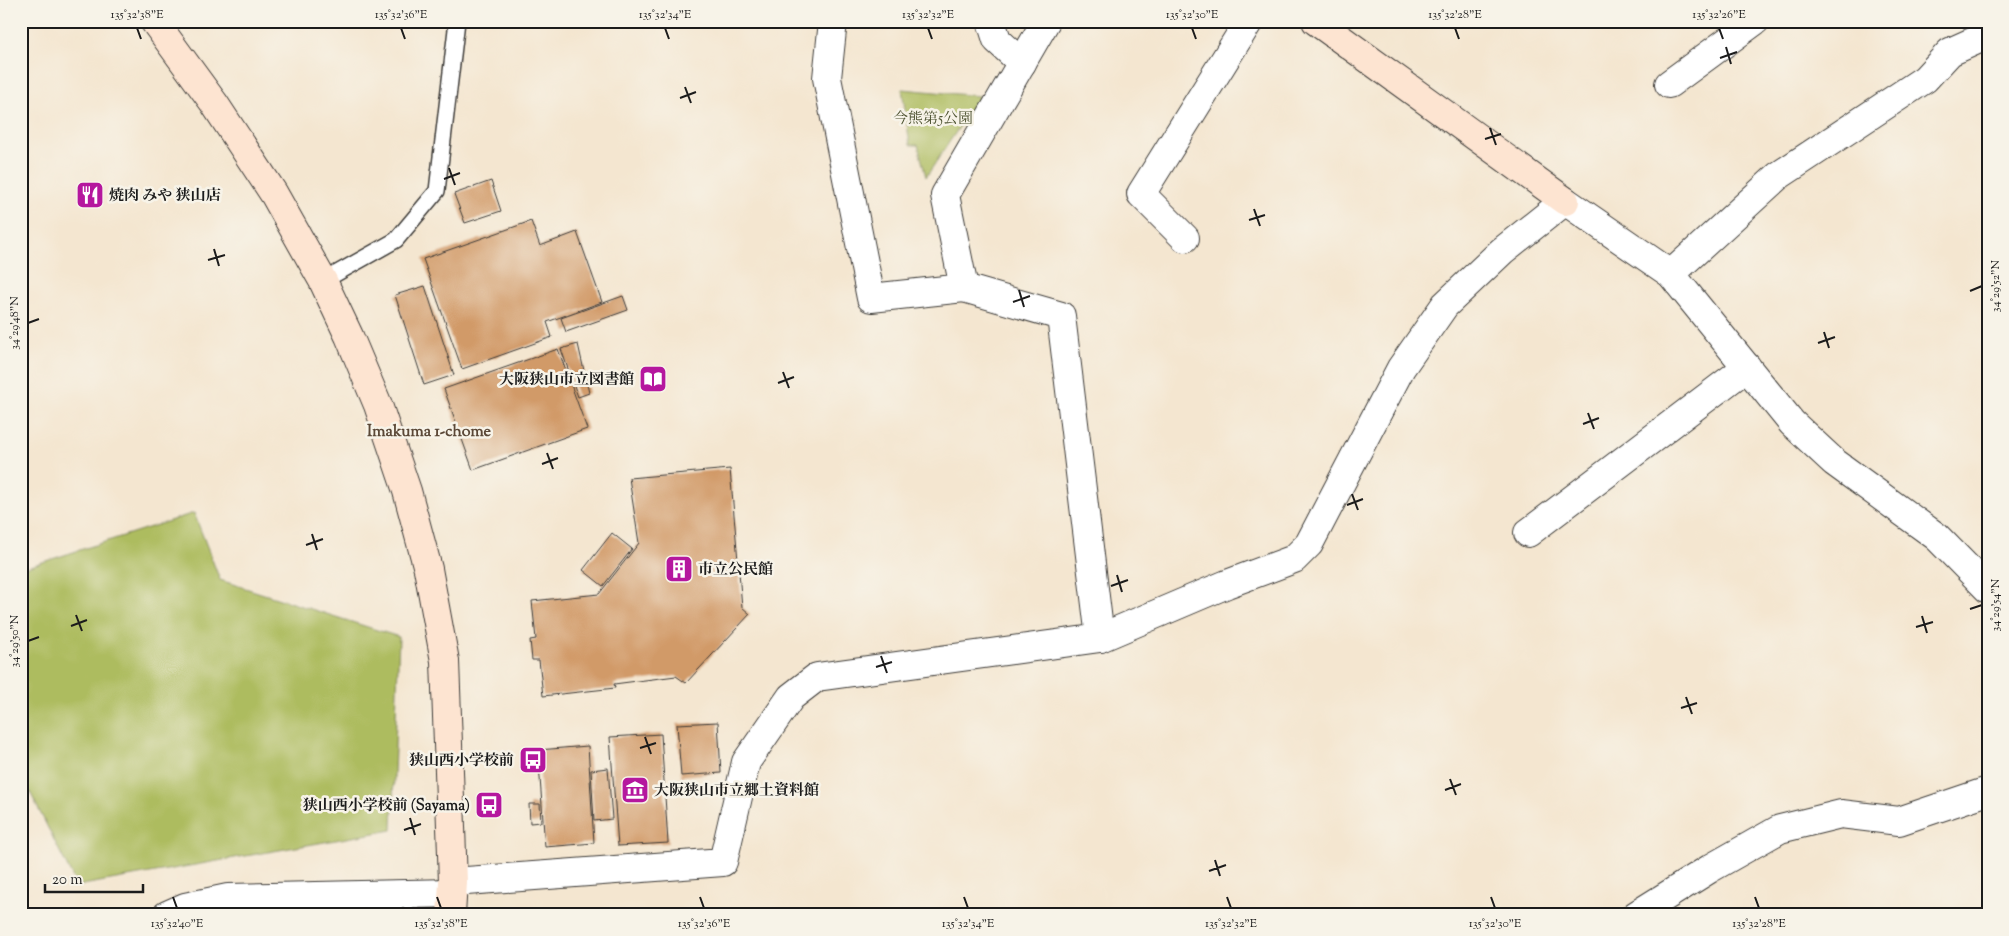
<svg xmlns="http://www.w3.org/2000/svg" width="2009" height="936" font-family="'Sorts Mill Goudy','Noto Serif JP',serif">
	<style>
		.green { fill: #adbc5f; stroke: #646c3e }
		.building { fill: #d19a68 }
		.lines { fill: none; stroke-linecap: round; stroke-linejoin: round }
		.lane-casing { stroke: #3c3a37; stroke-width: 18 }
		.street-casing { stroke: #3c3a37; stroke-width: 30 }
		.secondary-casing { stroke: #3c3a37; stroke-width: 30 }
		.lane { stroke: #fff; stroke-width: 15 }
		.street { stroke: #fff; stroke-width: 28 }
		.secondary { stroke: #fde4d1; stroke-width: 28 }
		.ticks { fill: none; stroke: #1c1c1c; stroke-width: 2 }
		.labels { text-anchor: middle; stroke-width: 5; stroke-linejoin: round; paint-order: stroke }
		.park-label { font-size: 15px; fill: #4f5433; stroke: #f7f3e8 }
		.poi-label { font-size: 15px; font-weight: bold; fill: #1c1c1c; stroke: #f7f3e8; text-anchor: start }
		.neighbourhood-label { font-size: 16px; font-weight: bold; fill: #5b4837; stroke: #f7f3e8 }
		.neatline { fill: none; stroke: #1c1c1c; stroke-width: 2 }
		.ticks-label { font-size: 12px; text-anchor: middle; fill: #1c1c1c }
	</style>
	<rect width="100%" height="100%" fill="#f7f3e8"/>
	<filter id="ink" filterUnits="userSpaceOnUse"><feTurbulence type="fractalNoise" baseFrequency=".02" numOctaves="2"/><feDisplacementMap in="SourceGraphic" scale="10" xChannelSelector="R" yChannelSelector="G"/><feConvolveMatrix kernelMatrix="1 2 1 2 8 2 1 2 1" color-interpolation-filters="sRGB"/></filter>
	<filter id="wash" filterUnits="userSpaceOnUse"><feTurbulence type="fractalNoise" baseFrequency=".0096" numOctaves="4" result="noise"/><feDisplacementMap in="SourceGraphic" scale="20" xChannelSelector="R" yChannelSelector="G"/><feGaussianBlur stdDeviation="1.12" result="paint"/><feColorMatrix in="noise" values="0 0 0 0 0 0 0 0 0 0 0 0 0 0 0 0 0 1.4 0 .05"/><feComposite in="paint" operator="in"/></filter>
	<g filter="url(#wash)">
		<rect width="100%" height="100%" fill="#f4e6d0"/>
		<g class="green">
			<path d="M902,89L980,96L926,177L918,145H910Z"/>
			<path d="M194,513L220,580L399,637L392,830L77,886L21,774V569Z"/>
		</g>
		<g id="blocks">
			<g class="building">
				<path d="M491,181L501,211L465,223L454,194Z"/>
				<path d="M531,221L540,246L577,232L602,302L547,322L552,337L462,369L423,259Z"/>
				<path d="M425,286L454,375L424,385L395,295Z"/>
				<path d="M623,296L628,310L566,332L561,318Z"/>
				<path d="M578,344L589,393L578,397L561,349Z"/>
				<path d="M558,349L587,429L473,470L444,389Z"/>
				<path d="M730,469L742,607L750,614L686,683L676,676L614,684L615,688L543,696L539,660H532L530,640L536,639L532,601L599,594L639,543L629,478Z"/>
				<path d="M612,533L632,549L603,586L583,570Z"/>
				<path d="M718,722L721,773L681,776L677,724Z"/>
				<path d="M661,734L668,843L618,846L610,737Z"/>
				<path d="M588,746L594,843L545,847L538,750Z"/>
				<path d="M608,768L612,819L594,821L591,770Z"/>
				<path d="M529,804H540L541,822L530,823Z"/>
			</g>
		</g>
	</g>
	<g filter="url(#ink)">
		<use href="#blocks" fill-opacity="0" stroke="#3c3a37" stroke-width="1"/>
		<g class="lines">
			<defs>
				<path id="lane" d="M323,281L396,240L437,191L457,21"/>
				<g id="street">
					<path d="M833,21L827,78L871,298L964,288L945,195L1046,21"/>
					<path d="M991,21L997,40L1022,63"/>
					<path d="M1669,84L1755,21"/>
					<path d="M1185,238L1141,194L1249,21"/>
					<path d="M1671,274L1778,176L1925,79L1950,52L1988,35"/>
					<path d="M964,288L1061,316L1100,638"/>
					<path d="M1528,533L1747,367"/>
					<path d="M453,882L723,862L746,762L791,697L817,677L1100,638L1227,584L1294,559L1309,544L1401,368L1445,305L1502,251L1565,201L1671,274L1792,423L1834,462L1937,537L1988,589"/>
					<path d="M167,915L185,907L228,898L452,893"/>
					<path d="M1636,915L1711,868L1780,829L1841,814L1899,821L1988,791"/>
				</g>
				<g id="secondary">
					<path d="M154,21L214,103L274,194L323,281L349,336L378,405L407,491L428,569L445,661L453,882L451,915"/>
					<path d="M1316,21L1565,201"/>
				</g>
			</defs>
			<use href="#lane" class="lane-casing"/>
			<use href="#street" class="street-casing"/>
			<use href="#secondary" class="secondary-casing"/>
			<use href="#lane" class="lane"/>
			<use href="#street" class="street"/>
			<use href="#secondary" class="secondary"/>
		</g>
	</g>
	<path class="ticks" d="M137,28L141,39M401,28L405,39M665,28L669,39M928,28L932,39M1192,28L1196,39M1455,28L1459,39M1719,28L1723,39M1726,47L1731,64M1720,58L1737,52M685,87L691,103M680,98L696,92M1490,128L1496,145M1485,139L1501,134M449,168L455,185M444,179L460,173M1254,209L1260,226M1249,220L1265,215M214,249L219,266M208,260L225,255M1019,290L1024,307M1970,291L1982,286M1013,302L1030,296M28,323L39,319M1824,332L1829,348M1818,343L1835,337M783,372L789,388M778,383L794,377M1588,413L1594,429M1583,424L1599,418M547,453L553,469M542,464L558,458M1352,494L1358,510M1347,505L1363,499M312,534L317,550M306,545L323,539M1117,575L1122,592M1111,586L1128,580M1970,609L1982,605M76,615L82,631M1922,616L1927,633M71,626L87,620M1916,627L1933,622M28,641L39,637M881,656L887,673M876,667L892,662M1686,697L1692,714M1681,708L1697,703M645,737L651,754M640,748L656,743M1450,779L1456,795M1445,790L1461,784M410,818L415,835M404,830L421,824M1215,860L1220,876M1209,871L1226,865M173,897L177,908M437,897L441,908M700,897L704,908M964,897L968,908M1227,897L1231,908M1491,897L1495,908M1755,897L1759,908"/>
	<defs>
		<symbol id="restaurant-square" viewBox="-11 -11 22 22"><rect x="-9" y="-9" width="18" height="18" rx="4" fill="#b5179e" stroke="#f7f3e8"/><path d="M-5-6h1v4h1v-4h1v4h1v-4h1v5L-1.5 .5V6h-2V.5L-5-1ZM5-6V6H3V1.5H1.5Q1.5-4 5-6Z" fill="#fff"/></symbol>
		<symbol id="library-square" viewBox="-11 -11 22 22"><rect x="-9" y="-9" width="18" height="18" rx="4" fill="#b5179e" stroke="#f7f3e8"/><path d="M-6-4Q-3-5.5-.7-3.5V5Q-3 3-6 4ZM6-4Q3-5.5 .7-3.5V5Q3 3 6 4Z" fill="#fff"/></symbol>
		<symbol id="building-square" viewBox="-11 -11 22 22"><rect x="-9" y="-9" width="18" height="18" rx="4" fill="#b5179e" stroke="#f7f3e8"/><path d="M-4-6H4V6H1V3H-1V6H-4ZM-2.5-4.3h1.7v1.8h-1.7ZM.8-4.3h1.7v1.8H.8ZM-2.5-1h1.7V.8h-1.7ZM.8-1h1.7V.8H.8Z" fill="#fff"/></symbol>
		<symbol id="bus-square" viewBox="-11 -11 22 22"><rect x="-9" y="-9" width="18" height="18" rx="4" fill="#b5179e" stroke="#f7f3e8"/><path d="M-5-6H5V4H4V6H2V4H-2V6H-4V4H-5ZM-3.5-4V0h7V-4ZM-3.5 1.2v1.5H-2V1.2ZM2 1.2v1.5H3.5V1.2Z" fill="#fff"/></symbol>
		<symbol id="museum-square" viewBox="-11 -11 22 22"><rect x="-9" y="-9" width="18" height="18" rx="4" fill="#b5179e" stroke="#f7f3e8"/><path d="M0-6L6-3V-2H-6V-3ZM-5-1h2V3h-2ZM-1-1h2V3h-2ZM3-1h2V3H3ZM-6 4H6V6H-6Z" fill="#fff"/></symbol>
	</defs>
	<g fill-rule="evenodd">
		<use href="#restaurant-square" x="74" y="179" width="32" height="32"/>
		<use href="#library-square" x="637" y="363" width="32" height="32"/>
		<use href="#building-square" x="663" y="553" width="32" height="32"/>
		<use href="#bus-square" x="517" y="744" width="32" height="32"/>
		<use href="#museum-square" x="619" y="774" width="32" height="32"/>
		<use href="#bus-square" x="473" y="789" width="32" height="32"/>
	</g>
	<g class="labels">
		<g class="park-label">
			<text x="933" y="123">今熊第5公園</text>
		</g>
		<g class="poi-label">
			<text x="109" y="200">焼肉 みや 狭山店</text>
			<text x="634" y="384" text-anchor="end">大阪狭山市立図書館</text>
			<text x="698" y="574">市立公民館</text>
			<text x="514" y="765" text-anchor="end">狭山西小学校前</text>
			<text x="654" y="795">大阪狭山市立郷土資料館</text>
			<text x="470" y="810" text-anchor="end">狭山西小学校前 (Sayama)</text>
		</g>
		<g class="neighbourhood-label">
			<text x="429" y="436">Imakuma 1-chome</text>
		</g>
	</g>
	<rect width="2009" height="936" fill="none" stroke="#f7f3e8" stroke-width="55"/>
	<path d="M45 884v8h98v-8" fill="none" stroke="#1c1c1c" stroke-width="2.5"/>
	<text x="52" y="884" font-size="15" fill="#1c1c1c" stroke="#f7f3e8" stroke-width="4" paint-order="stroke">20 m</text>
	<rect x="28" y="28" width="1954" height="880" class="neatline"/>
	<g class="ticks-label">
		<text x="137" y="18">135°32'38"E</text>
		<text x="401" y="18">135°32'36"E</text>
		<text x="665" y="18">135°32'34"E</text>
		<text x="928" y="18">135°32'32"E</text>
		<text x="1192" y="18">135°32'30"E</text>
		<text x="1455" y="18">135°32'28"E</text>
		<text x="1719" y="18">135°32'26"E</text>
		<text transform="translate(1995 286) rotate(-90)" y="4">34°29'52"N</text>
		<text transform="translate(14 323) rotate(-90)" y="4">34°29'48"N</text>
		<text transform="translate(1995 605) rotate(-90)" y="4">34°29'54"N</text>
		<text transform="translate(14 641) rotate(-90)" y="4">34°29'50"N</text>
		<text x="177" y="927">135°32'40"E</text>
		<text x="441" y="927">135°32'38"E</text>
		<text x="704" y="927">135°32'36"E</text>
		<text x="968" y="927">135°32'34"E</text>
		<text x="1231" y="927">135°32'32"E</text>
		<text x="1495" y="927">135°32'30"E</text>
		<text x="1759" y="927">135°32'28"E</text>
	</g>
</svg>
